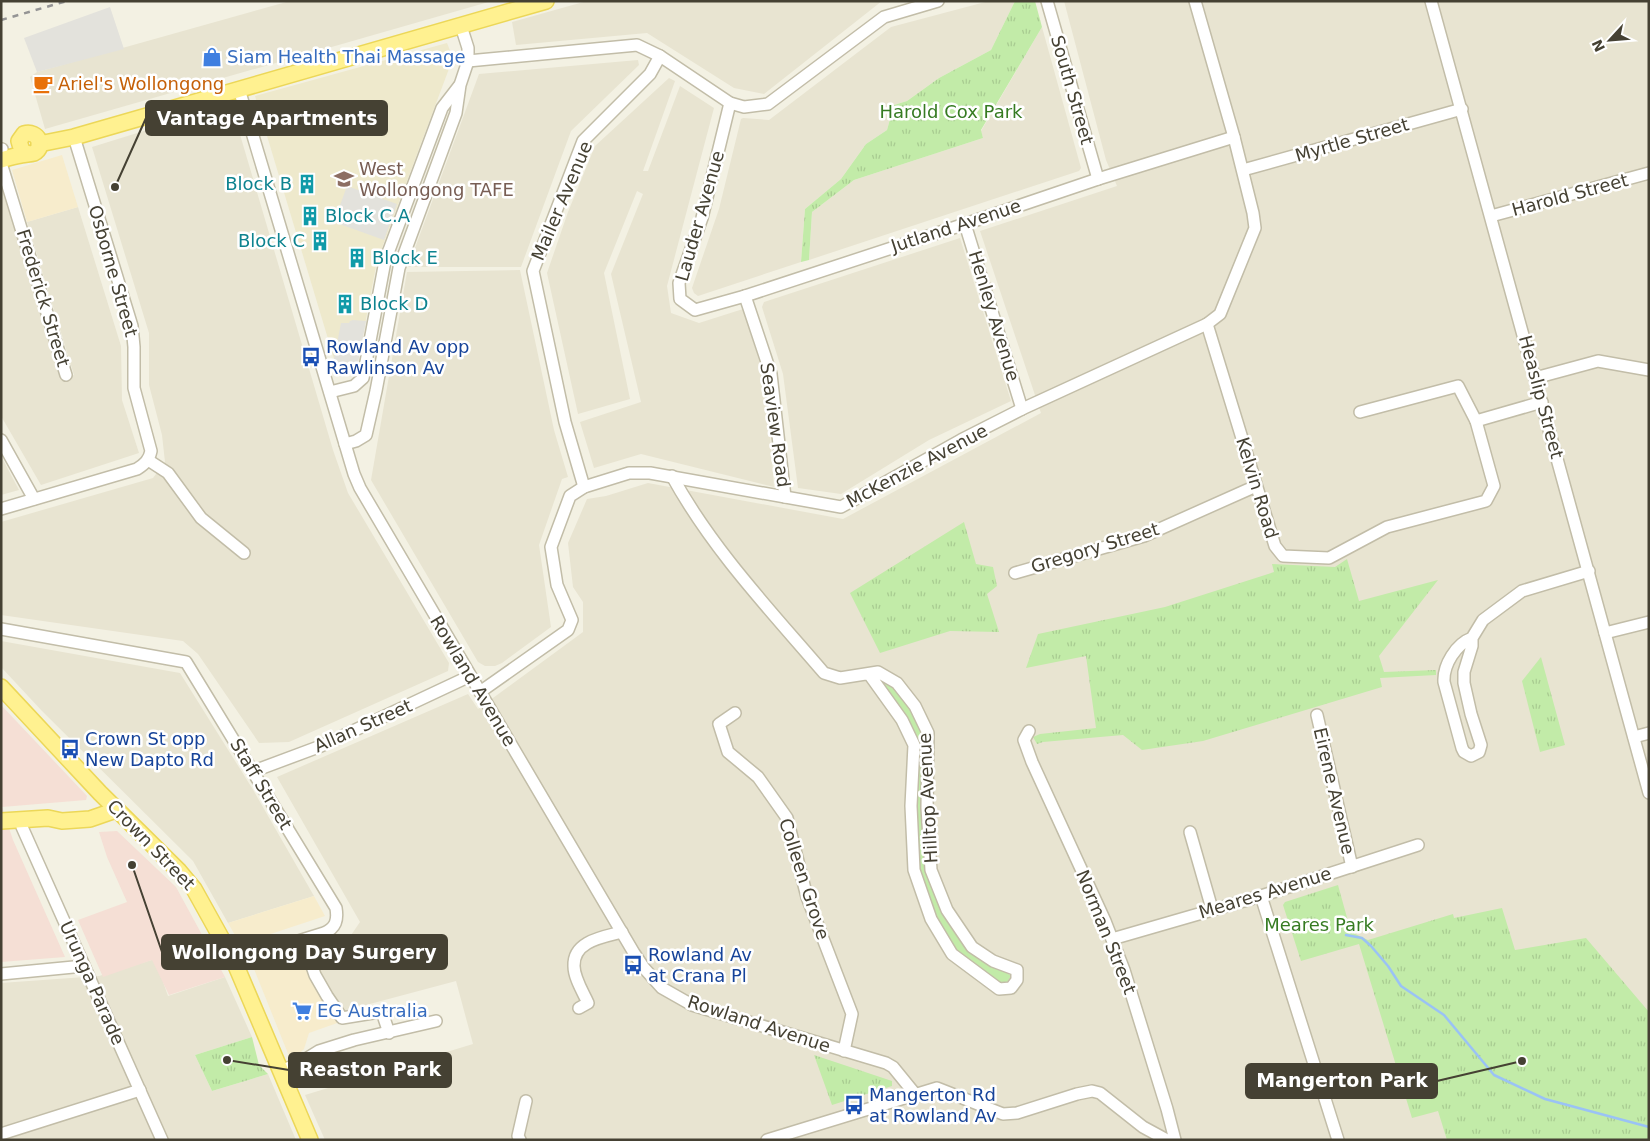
<svg xmlns="http://www.w3.org/2000/svg" width="1650" height="1141" font-family="'DejaVu Sans',sans-serif">
	<style>
		.residential { fill: #e8e4d1 }
		.commercial { fill: #f7eccc }
		.education { fill: #eee9cc }
		.medical { fill: #f5dfd5 }
		.grass { fill: url(#grass-tufts) }
		.garden { fill: #c2eba8 }
		.parking { fill: #e3e2dc }
		.lines { fill: none; stroke-linecap: round; stroke-linejoin: round }
		.stream { stroke: #9ac2f5; stroke-width: 2.5 }
		.minor-casing { stroke: #c2bda8; stroke-width: 14 }
		.major-casing { stroke: #ecd758; stroke-width: 18 }
		.minor { stroke: #fff; stroke-width: 11 }
		.major { stroke: #fff190; stroke-width: 15 }
		.rail { stroke: #949494; stroke-width: 2.5; stroke-dasharray: 6 6; stroke-linecap: butt }
		.labels { text-anchor: middle; stroke-width: 5; stroke-linejoin: round; paint-order: stroke }
		.shop-label { font-size: 18px; fill: #366cbe; stroke: #fff; text-anchor: start }
		.food-label { font-size: 18px; fill: #c56008; stroke: #fff; text-anchor: start }
		.street-label { font-size: 18px; fill: #454133; stroke: #fff }
		.park-label { font-size: 18px; fill: #367b22; stroke: #fff }
		.education-label { font-size: 18px; fill: #785e54; stroke: #fff; text-anchor: start }
		.culture-label { font-size: 18px; fill: #0d838f; stroke: #fff; text-anchor: start }
		.transit-label { font-size: 18px; fill: #164399; stroke: #fff; text-anchor: start }
		.leader { fill: none; stroke: #454133; stroke-width: 2 }
		.callout-dot { fill: #454133; stroke: #fff; stroke-width: 2 }
		.callout { fill: #454133; stroke: #454133; stroke-width: 2 }
		.callout-label { font-size: 19px; text-anchor: middle; font-weight: bold; fill: #fff }
	</style>
	<defs>
		<pattern id="grass-tufts" width="24" height="20" patternUnits="userSpaceOnUse" patternTransform="scale(1.25)"><rect width="24" height="20" fill="#c2eba8"/><path d="M3 7l-1-3M5 7V3M7 7l1-3M15 17l-1-3M17 17v-4M19 17l1-3" fill="none" stroke="#a8cb91"/></pattern>
	</defs>
	<rect width="100%" height="100%" fill="#f3f1e3"/>
	<g class="residential">
		<path d="M290,1H492L45,129L30,77L37,72Z"/>
		<path d="M587,1H882L764,94L734,88L647,33L516,45L512,22Z"/>
		<path d="M989,1H1015L991,50L939,78L907,101L894,105L887,130L866,144L841,179L805,209L801,262L698,296L694,293L692,288L719,209L741,119L743,118L769,120L891,27Z"/>
		<path d="M1064,1H1649V1140H325L305,1095L473,1044L456,981L336,1013L309,952L347,941L360,922L277,777L468,694L478,709L583,632V602L573,587L568,543L587,499L606,496L648,483L843,519L1041,413L980,231L1117,186L1106,160Z"/>
		<path d="M1042,27L1081,168L1079,171L809,260L812,212L854,180L983,138L981,131Z"/>
		<path d="M638,60L639,65L571,131L521,267H408L479,74Z"/>
		<path d="M669,78L675,81L643,171H648L680,86L714,108L667,286L671,313L699,323L743,309L766,383L774,487L641,454L594,468L580,422L641,402L611,274L643,194L637,191L604,273L630,399L578,414L547,273L568,212L595,146Z"/>
		<path d="M231,104L333,450L348,493L449,663L448,671L289,742L259,743L198,654L183,641L1,615V522L153,478L165,462L162,435L149,385V333L92,147Z"/>
		<path d="M1,183L62,378L74,375L27,222L78,207L121,346L122,400L139,453L41,485L1,416Z"/>
		<path d="M960,238L1011,401L929,440L841,494L798,488L783,374L762,307L764,302Z"/>
		<path d="M520,270L554,430L568,477L562,479L539,545L551,627L502,663L495,666H485L478,662L371,480L407,272Z"/>
		<path d="M1,456L19,490L1,495Z"/>
		<path d="M1,641L180,673L252,788L314,896L228,923L193,861L42,711L1,667Z"/>
		<path d="M155,959L168,996L225,977L252,1037L195,1055L212,1091L268,1074L296,1140H1V983L99,976Z"/>
	</g>
	<g class="commercial">
		<path d="M62,155L78,207L27,222L12,170Z"/>
		<path d="M314,896L325,916L240,944L228,923Z"/>
		<path d="M309,952L340,1022L309,1033L304,1049L291,1061L254,969Z"/>
	</g>
	<path class="education" d="M447,43L453,58L377,261L356,372H338L255,96Z"/>
	<g class="medical">
		<path d="M1,705L87,796L86,800L2,807L13,840L65,957L1,962Z"/>
		<path d="M117,831L176,887L225,977L169,995L152,960L103,977L78,920L127,902L107,857L99,832Z"/>
	</g>
	<g class="grass">
		<path d="M1015,1H1035L1042,27L981,130L983,138L854,180L812,212L809,260L801,262L805,209L841,179L866,144L887,130L894,105L907,101L939,78L991,50Z"/>
		<path d="M964,522L976,564L993,567L997,586L987,594L999,632L950,631L880,653L850,593Z"/>
		<path d="M1347,559L1359,601L1438,580L1379,656L1384,672L1436,670V675L1380,678L1382,687L1203,741L1142,750L1123,735L1043,742L1037,744L1033,737L1040,734L1096,728L1086,656L1026,668L1038,634L1165,607L1274,572L1272,564L1335,567Z"/>
		<path d="M1541,657L1565,745L1540,752L1522,681Z"/>
		<path d="M1338,885L1351,932L1368,940L1453,914L1454,918L1502,908L1515,950L1586,938L1649,1012V1140H1447L1438,1111L1412,1118L1359,944L1301,961L1283,905L1285,902Z"/>
		<path d="M252,1037L259,1065L268,1074L212,1091L195,1055Z"/>
		<path d="M814,1055L892,1081V1086L832,1105Z"/>
	</g>
	<path class="garden" d="M889,683L899,691L913,709L922,731L925,756L926,858L942,910L1002,969L1011,976L1007,982L999,983L959,954L942,933L916,866L915,823L918,745L880,684Z"/>
	<g class="parking">
		<path d="M110,7L124,49L37,72L24,38Z"/>
		<path d="M347,186L397,204L384,240L334,222Z"/>
		<path d="M353,320L366,321L356,372H338L334,359L341,323H349L350,321Z"/>
	</g>
	<g class="lines">
		<path class="stream" d="M1346,935L1362,938L1371,946L1388,966L1401,986L1444,1015L1494,1075L1545,1099L1649,1127"/>
		<defs>
			<g id="minor">
				<path d="M1047,1L1098,179"/>
				<path d="M1431,1L1649,793"/>
				<path d="M468,61L637,45L660,56L730,103L744,107L768,104L884,17L938,1"/>
				<path d="M239,89L354,474L360,488L634,953L644,968L662,988L692,1005L886,1063L893,1067L915,1094"/>
				<path d="M730,103L702,218L679,283L680,299L695,310L745,296L965,224L1098,179L1234,137"/>
				<path d="M1,154L2,149"/>
				<path d="M1,163L66,375"/>
				<path d="M1243,170L1462,109"/>
				<path d="M1491,216L1649,173"/>
				<path d="M965,224L1022,409"/>
				<path d="M745,296L771,374L785,497"/>
				<path d="M1207,324L1275,546L1283,556L1329,558L1387,527L1486,501L1494,486L1476,421L1542,402"/>
				<path d="M1535,378L1598,361L1649,370"/>
				<path d="M330,392L354,386L363,378L385,261L442,108L459,86"/>
				<path d="M1360,412L1458,386L1476,421"/>
				<path d="M1,440L34,499"/>
				<path d="M345,444L356,441L366,435L376,391L399,268L456,113L460,85L468,61V48L461,26"/>
				<path d="M148,460L168,473L201,518L244,553"/>
				<path d="M672,476C712,549 770,610 824,673L840,678L878,672L897,683L915,706L928,733L927,808L931,870L947,910L972,947L993,961L1017,970V980L1011,988L999,989L952,954L931,919L914,870L911,806L914,745L902,720L869,674"/>
				<path d="M584,487L565,422L533,271L583,141L650,74L660,56"/>
				<path d="M1,509L137,469C145,464 149,460 151,451L134,388V347L132,326L74,137"/>
				<path d="M1015,573L1144,536L1256,486"/>
				<path d="M1,629L186,662L336,908C338,920 336,928 324,933L234,961"/>
				<path d="M1605,633L1649,622"/>
				<path d="M1472,638C1456,644 1443,665 1444,682L1462,748L1464,752L1471,756L1479,752L1481,745L1471,714L1464,683V672L1472,646V638L1483,620L1522,591L1589,571"/>
				<path d="M480,692L568,630L572,620L557,585L551,547L570,496L584,487L629,473H650L841,507L961,440L1022,409L1207,324L1220,314L1255,228L1253,213L1234,137L1195,1"/>
				<path d="M735,713L719,724L728,752L758,777L787,818L807,897L852,1014L844,1051"/>
				<path d="M1317,715L1352,867"/>
				<path d="M1029,731L1024,740L1032,762L1105,921L1124,970L1167,1109L1175,1140"/>
				<path d="M1634,737L1649,733"/>
				<path d="M254,771L321,746L470,676"/>
				<path d="M22,827L162,1140"/>
				<path d="M1190,832L1212,909"/>
				<path d="M1261,896L1338,1140"/>
				<path d="M1112,939L1261,896L1418,845"/>
				<path d="M303,940L315,975L327,996L342,1018L379,1012L383,1015L389,1033"/>
				<path d="M1,974L84,966"/>
				<path d="M579,1008L588,1003C583,992 574,978 574,966C573,941 603,937 622,932"/>
				<path d="M280,1071L298,1064L319,1051L354,1040L436,1021"/>
				<path d="M1,1134L140,1090"/>
				<path d="M520,1140L518,1136L526,1101"/>
				<path d="M767,1140L937,1088L1003,1114L1017,1113L1077,1094L1092,1091L1100,1093L1143,1127L1167,1140"/>
			</g>
			<g id="major">
				<path d="M39,144L74,137L546,1"/>
				<path d="M1,160C8,158 14,156 21,155C25,154 30,154 34,153C46,147 38,130 24,134L19,141L22,151L28,154"/>
				<path d="M1,687L100,793L179,871L194,889L234,961L310,1140"/>
				<path d="M1,821L48,818L62,821L90,819L116,810"/>
			</g>
		</defs>
		<use href="#minor" class="minor-casing"/>
		<use href="#major" class="major-casing"/>
		<use href="#minor" class="minor"/>
		<use href="#major" class="major"/>
		<path class="rail" d="M1,20L67,1"/>
	</g>
	<defs>
		<symbol id="shop-bare" viewBox="-9 -9 18 18"><path d="M-5-2.5h2.3a2.7 3.5 0 0 1 5.4 0H5L5.5 6h-11ZM-1.5-2.5h3a1.5 2.3 0 0 0-3 0Z" fill="#3f7fe0" stroke="#fff" stroke-width="2.5" paint-order="stroke"/></symbol>
		<symbol id="cafe-bare" viewBox="-9 -9 18 18"><path d="M-5.5-4.5H6V0H3Q3 3.5 0 3.5H-2.5Q-5.5 3.5-5.5 0ZM3-3.2v2h1.7v-2ZM-6 4.5H4V6H-6Z" fill="#e8710a" stroke="#fff" stroke-width="2.5" paint-order="stroke"/></symbol>
		<symbol id="university-bare" viewBox="-9 -9 18 18"><path d="M0-5L7-2L0 1L-7-2ZM-4 1L0 2.5L4 1V4Q0 6-4 4Z" fill="#8d6e63" stroke="#fff" stroke-width="2.5" paint-order="stroke"/></symbol>
		<symbol id="building-bare" viewBox="-9 -9 18 18"><path d="M-4-6H4V6H1V3H-1V6H-4ZM-2.5-4.3h1.7v1.8h-1.7ZM.8-4.3h1.7v1.8H.8ZM-2.5-1h1.7V.8h-1.7ZM.8-1h1.7V.8H.8Z" fill="#0f9aa8" stroke="#fff" stroke-width="2.5" paint-order="stroke"/></symbol>
		<symbol id="bus-bare" viewBox="-9 -9 18 18"><path d="M-5-6H5V4H4V6H2V4H-2V6H-4V4H-5ZM-3.5-4V0h7V-4ZM-3.5 1.2v1.5H-2V1.2ZM2 1.2v1.5H3.5V1.2Z" fill="#1a4fb4" stroke="#fff" stroke-width="2.5" paint-order="stroke"/></symbol>
		<symbol id="supermarket-bare" viewBox="-9 -9 18 18"><path d="M-6-5.5h2.5l.6 2H6L4.5 2H-2.5L-4.4-4H-6ZM-1.5 3.2a1.3 1.3 0 1 0 .1 0ZM3 3.2a1.3 1.3 0 1 0 .1 0Z" fill="#3f7fe0" stroke="#fff" stroke-width="2.5" paint-order="stroke"/></symbol>
	</defs>
	<g fill-rule="evenodd">
		<use href="#shop-bare" x="198" y="43" width="28" height="28"/>
		<use href="#cafe-bare" x="29" y="70" width="28" height="28"/>
		<use href="#university-bare" x="330" y="165" width="28" height="28"/>
		<use href="#building-bare" x="293" y="170" width="28" height="28"/>
		<use href="#building-bare" x="296" y="202" width="28" height="28"/>
		<use href="#building-bare" x="306" y="227" width="28" height="28"/>
		<use href="#building-bare" x="343" y="244" width="28" height="28"/>
		<use href="#building-bare" x="331" y="290" width="28" height="28"/>
		<use href="#bus-bare" x="297" y="343" width="28" height="28"/>
		<use href="#bus-bare" x="56" y="735" width="28" height="28"/>
		<use href="#bus-bare" x="619" y="951" width="28" height="28"/>
		<use href="#supermarket-bare" x="288" y="997" width="28" height="28"/>
		<use href="#bus-bare" x="840" y="1091" width="28" height="28"/>
	</g>
	<g class="labels">
		<g class="shop-label">
			<text x="227" y="63">Siam Health Thai Massage</text>
			<text x="317" y="1017">EG Australia</text>
		</g>
		<g class="food-label">
			<text x="58" y="90">Ariel's Wollongong</text>
		</g>
		<g class="street-label">
			<text transform="translate(1072 90) rotate(74)" y="6">South Street</text>
			<text transform="translate(1352 140) rotate(-16)" y="6">Myrtle Street</text>
			<text transform="translate(1570 195) rotate(-15)" y="6">Harold Street</text>
			<text transform="translate(562 201) rotate(-67)" y="6">Mailer Avenue</text>
			<text transform="translate(700 216) rotate(-74)" y="6">Lauder Avenue</text>
			<text transform="translate(956 226) rotate(-18)" y="6">Jutland Avenue</text>
			<text transform="translate(113 271) rotate(74)" y="6">Osborne Street</text>
			<text transform="translate(43 298) rotate(73)" y="6">Frederick Street</text>
			<text transform="translate(994 316) rotate(73)" y="6">Henley Avenue</text>
			<text transform="translate(1541 397) rotate(75)" y="6">Heaslip Street</text>
			<text transform="translate(775 425) rotate(82)" y="6">Seaview Road</text>
			<text transform="translate(917 466) rotate(-28)" y="6">McKenzie Avenue</text>
			<text transform="translate(1257 488) rotate(73)" y="6">Kelvin Road</text>
			<text transform="translate(1095 548) rotate(-17)" y="6">Gregory Street</text>
			<text transform="translate(473 681) rotate(59)" y="6">Rowland Avenue</text>
			<text transform="translate(363 726) rotate(-24)" y="6">Allan Street</text>
			<text transform="translate(261 784) rotate(59)" y="6">Staff Street</text>
			<text transform="translate(1334 791) rotate(77)" y="6">Eirene Avenue</text>
			<text transform="translate(928 798) rotate(-93)" y="6">Hilltop Avenue</text>
			<text transform="translate(151 845) rotate(46)" y="6">Crown Street</text>
			<text transform="translate(804 879) rotate(72)" y="6">Colleen Grove</text>
			<text transform="translate(1265 893) rotate(-17)" y="6">Meares Avenue</text>
			<text transform="translate(1106 932) rotate(68)" y="6">Norman Street</text>
			<text transform="translate(92 983) rotate(66)" y="6">Urunga Parade</text>
			<text transform="translate(759 1024) rotate(18)" y="6">Rowland Avenue</text>
		</g>
		<g class="park-label">
			<text x="951" y="118">Harold Cox Park</text>
			<text x="1319" y="931">Meares Park</text>
		</g>
		<g class="education-label">
			<text x="359" y="175">West<tspan x="359" dy="21">Wollongong TAFE</tspan></text>
		</g>
		<g class="culture-label">
			<text x="292" y="190" text-anchor="end">Block B</text>
			<text x="325" y="222">Block C.A</text>
			<text x="305" y="247" text-anchor="end">Block C</text>
			<text x="372" y="264">Block E</text>
			<text x="360" y="310">Block D</text>
		</g>
		<g class="transit-label">
			<text x="326" y="353">Rowland Av opp<tspan x="326" dy="21">Rawlinson Av</tspan></text>
			<text x="85" y="745">Crown St opp<tspan x="85" dy="21">New Dapto Rd</tspan></text>
			<text x="648" y="961">Rowland Av<tspan x="648" dy="21">at Crana Pl</tspan></text>
			<text x="869" y="1101">Mangerton Rd<tspan x="869" dy="21">at Rowland Av</tspan></text>
		</g>
	</g>
	<path class="leader" d="M115 187L146 118M132 865L162 952M227 1060L289 1070M1522 1061L1437 1081"/>
	<g class="callout-dot">
		<circle cx="115" cy="187" r="5"/>
		<circle cx="132" cy="865" r="5"/>
		<circle cx="227" cy="1060" r="5"/>
		<circle cx="1522" cy="1061" r="5"/>
	</g>
	<g class="callout">
		<rect x="146" y="101" width="241" height="34" rx="5"/>
		<rect x="162" y="935" width="285" height="34" rx="5"/>
		<rect x="289" y="1053" width="162" height="34" rx="5"/>
		<rect x="1246" y="1064" width="191" height="34" rx="5"/>
	</g>
	<g class="callout-label">
		<text x="267" y="125">Vantage Apartments</text>
		<text x="304" y="959">Wollongong Day Surgery</text>
		<text x="370" y="1076">Reaston Park</text>
		<text x="1342" y="1087">Mangerton Park</text>
	</g>
	<rect width="1650" height="1141" fill="none" stroke="#454133" stroke-width="5"/>
	<g transform="translate(1610 40) rotate(244)" stroke="#ffffff" stroke-width="4" paint-order="stroke">
	<path d="M0-4L9 19L0 12L-9 19Z" fill="#454133"/>
	<text y="-8" font-size="14" font-weight="bold" text-anchor="middle" fill="#454133">N</text>
	</g>
</svg>
